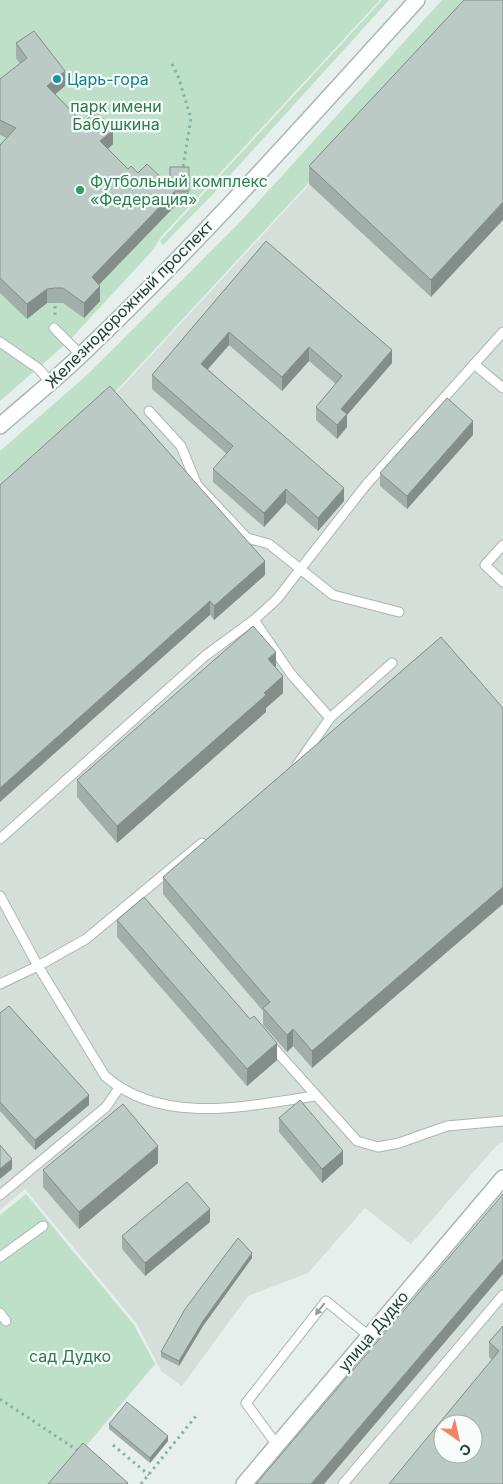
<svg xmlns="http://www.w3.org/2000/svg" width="503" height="1484" font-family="Inter,sans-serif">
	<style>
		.built { fill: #d4dfda; fill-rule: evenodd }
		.green { fill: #bfe0c8 }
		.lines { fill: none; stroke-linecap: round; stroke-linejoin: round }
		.service-casing { stroke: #a8b8b2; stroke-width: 11 }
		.minor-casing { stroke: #a8b8b2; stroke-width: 18 }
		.path { stroke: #86b3a5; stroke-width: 3; stroke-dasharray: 2.5 4; stroke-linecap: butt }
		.service { stroke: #fff; stroke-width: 9 }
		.minor { stroke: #fff; stroke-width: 15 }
		.wall { fill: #a1aea9 }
		.shaded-wall { fill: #838d89 }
		.building { fill: #bbcac4; stroke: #838d89; fill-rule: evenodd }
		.oneway { fill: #92a09c }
		.culture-dot { fill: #0f9aa8; stroke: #f7fbf9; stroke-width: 2 }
		.leisure-dot { fill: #2e9e5b; stroke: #f7fbf9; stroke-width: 2 }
		.labels { text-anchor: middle; stroke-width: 4.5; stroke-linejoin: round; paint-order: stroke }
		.culture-label { font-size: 16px; fill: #0d838f; stroke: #f7fbf9; text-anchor: start }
		.park-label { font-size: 16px; fill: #2d7a4b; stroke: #f7fbf9 }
		.leisure-label { font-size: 16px; fill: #27864d; stroke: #f7fbf9; text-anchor: start }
		.street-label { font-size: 16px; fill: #24423a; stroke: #f7fbf9 }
	</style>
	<rect width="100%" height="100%" fill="#e6efeb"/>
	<g class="built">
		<path d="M480,0H503V1142L497,1145L411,1244L365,1208L308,1273L248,1296L182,1386L161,1371L137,1324L25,1189L0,1210V498L110,400Z"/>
		<path d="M503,1208V1484H268ZM443,1424H473V1454H443Z"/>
	</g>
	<g class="green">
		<path d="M0,0H380L161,237L152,251L68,342L0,401Z"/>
		<path d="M382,0H389L213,194L163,245L160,241Z"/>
		<path d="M442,0H478L105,403L0,497V451L87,375L240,222Z"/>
		<path d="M26,1194L134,1325L155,1364L54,1484H0V1215Z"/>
	</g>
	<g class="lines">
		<defs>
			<g id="service">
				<path d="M54,328L81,355"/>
				<path d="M0,342L39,369L50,382"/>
				<path d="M474,364L503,388"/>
				<path d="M149,411L181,446L197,485L247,538L269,544L333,595L399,612"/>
				<path d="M503,545L485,565L503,582"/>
				<path d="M254,620L291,674L330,718"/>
				<path d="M297,765L330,718L392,663"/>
				<path d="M0,839L205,656L254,620L277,599L366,485L503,332"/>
				<path d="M0,896L38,966L105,1076C162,1126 247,1106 315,1096"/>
				<path d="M0,984L38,966L86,939L202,843"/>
				<path d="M271,1045L357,1141L378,1147L399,1143L447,1126L503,1121"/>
				<path d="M0,1195L106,1107L119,1088"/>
				<path d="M0,1257L43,1226"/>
				<path d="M0,1313L6,1321"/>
				<path d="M277,1445L246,1403L326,1301L369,1336"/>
				<path d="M343,1484L503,1295"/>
			</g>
			<g id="minor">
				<path d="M0,426C27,402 56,379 82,354C200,242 308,120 417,0"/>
				<path d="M244,1484L503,1178"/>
			</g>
		</defs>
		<use href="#service" class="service-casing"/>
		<use href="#minor" class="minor-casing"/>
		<g class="path">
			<path d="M172,64L178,76L191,118L183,167"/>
			<path d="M55,315V303"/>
			<path d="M0,1399L80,1452"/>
			<path d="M113,1445L149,1475"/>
			<path d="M141,1484L196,1416"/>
		</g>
		<use href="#service" class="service"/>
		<use href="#minor" class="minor"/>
	</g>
	<g class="wall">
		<path d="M464,0L431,297L309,184V166Z"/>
		<path d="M16,43L65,86L55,94L83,123L113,144L108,149L128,169L170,186L189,167V206H175L99,284L100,301L84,318L63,303H47L27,319L0,293V145L7,138L0,135V79L20,64L16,58Z"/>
		<path d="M266,241L392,363L347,415V427L337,439L316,420V407L336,384L309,361L282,391L229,345L208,369L344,501L318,531L286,503L264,527L213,482V469L227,454L152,389V375Z"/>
		<path d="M473,435L407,509L380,486V473Z"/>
		<path d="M0,485L265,575L214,620L210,615Z"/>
		<path d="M441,637L312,1068L293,1046L287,1052L263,1025V1011L163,894V877Z"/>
		<path d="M276,668L283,693L266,708V712L117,843L77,797V780Z"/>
		<path d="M117,920L250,1019L277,1060L247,1086L117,937Z"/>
		<path d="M0,1013L89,1105L35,1150L0,1111Z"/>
		<path d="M279,1118L343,1164L322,1183L279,1132Z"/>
		<path d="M158,1163L79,1229L43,1187V1170Z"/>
		<path d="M210,1222L145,1276L122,1249V1236Z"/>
		<path d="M252,1258L203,1326L179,1366L161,1357V1352Z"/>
		<path d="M503,1326V1484L492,1360L489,1357V1342Z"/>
		<path d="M109,1424L168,1441L150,1463L109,1429Z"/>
	</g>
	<g class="shaded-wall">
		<path d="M65,71V86L47,101V86Z"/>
		<path d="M113,130V144L100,156V141Z"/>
		<path d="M175,191V206L92,292V277Z"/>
		<path d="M503,202V220L431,297V280Z"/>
		<path d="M100,286V301L84,318V303Z"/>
		<path d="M47,289V303L27,319V304Z"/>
		<path d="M229,332V345L201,377V364Z"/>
		<path d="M309,347V361L282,391V377Z"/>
		<path d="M392,350V363L347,415V427L337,439V425L341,409Z"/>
		<path d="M473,421V435L407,509V496Z"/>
		<path d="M344,488V501L318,531V518Z"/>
		<path d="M286,489V503L264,527V513Z"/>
		<path d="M265,561V575L214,620V606Z"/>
		<path d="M210,601V615L0,802V788Z"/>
		<path d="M276,652V669L268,659Z"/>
		<path d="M283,676V693L266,708V712L117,843V826Z"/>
		<path d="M503,887V904L312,1068V1051Z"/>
		<path d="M293,1029V1046L287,1052V1035Z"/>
		<path d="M277,1043V1060L247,1086V1069Z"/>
		<path d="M89,1095V1105L35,1150V1140Z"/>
		<path d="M158,1146V1163L79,1229V1212Z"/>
		<path d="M343,1151V1164L322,1183V1169Z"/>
		<path d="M12,1159V1169L0,1179V1169Z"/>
		<path d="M210,1209V1222L145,1276V1263Z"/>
		<path d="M252,1253V1258L203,1326L179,1366V1361L203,1321Z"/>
		<path d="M503,1259V1274L324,1484H311Z"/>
		<path d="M168,1436V1441L150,1463V1458Z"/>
	</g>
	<g class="building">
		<path d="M464,0H503V202L431,280L309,166Z"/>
		<path d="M34,31L65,71L47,86L83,123L96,111L113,130L100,141L128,169L131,166L138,173L147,164L170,186V167H189V191H175L92,277L100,286L84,303L63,288H55L47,289L27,304L0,278V145L16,128L0,120V79L27,58L16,43Z"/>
		<path d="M266,241L392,350L341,409L347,414L337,425L316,407L342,376L309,347L282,377L229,332L201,364L344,488L318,518L286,489L264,513L213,469L233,446L152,375Z"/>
		<path d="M110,386L265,561L214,606L210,601L0,788V485Z"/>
		<path d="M447,398L473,421L407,496L380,473Z"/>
		<path d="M253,626L276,652L268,659L283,676L264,693L266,695L117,826L77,780Z"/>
		<path d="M441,637L503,708V887L312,1051L293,1029L287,1035L263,1008L270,1002L163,877Z"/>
		<path d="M144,897L250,1019L254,1016L277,1043L247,1069L117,920Z"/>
		<path d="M9,1006L89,1095L35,1140L0,1102V1013Z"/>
		<path d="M300,1100L343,1151L322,1169L279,1118Z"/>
		<path d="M123,1104L158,1146L79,1212L43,1170Z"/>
		<path d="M0,1145L12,1159L0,1169Z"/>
		<path d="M187,1182L210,1209L145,1263L122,1236Z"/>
		<path d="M503,1194V1259L311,1484H256Z"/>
		<path d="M238,1238L252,1253L203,1321L179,1361L161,1352L185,1309Z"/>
		<path d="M503,1326V1484H389L499,1351L489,1342ZM443,1424H473V1454H443Z"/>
		<path d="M127,1402L168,1436L150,1458L109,1424Z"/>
		<path d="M83,1443L128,1483L127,1484H48Z"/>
	</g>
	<defs><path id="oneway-solid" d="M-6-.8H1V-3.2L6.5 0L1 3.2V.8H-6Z" transform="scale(1.25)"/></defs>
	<use class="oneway" href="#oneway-solid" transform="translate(320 1309) rotate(128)"/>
	<circle class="culture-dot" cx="57" cy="79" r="5"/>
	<circle class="leisure-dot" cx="80" cy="190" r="5"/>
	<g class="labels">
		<g class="culture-label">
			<text x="67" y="85">Царь-гора</text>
		</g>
		<g class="park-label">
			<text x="116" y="112">парк имени<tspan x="116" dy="18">Бабушкина</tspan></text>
			<text x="70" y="1362">сад Дудко</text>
		</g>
		<g class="leisure-label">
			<text x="90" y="187">Футбольный комплекс<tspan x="90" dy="18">«Федерация»</tspan></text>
		</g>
		<g class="street-label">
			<text transform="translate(129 304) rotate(-45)" y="6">Железнодорожный проспект</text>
			<text transform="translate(373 1331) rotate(-50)" y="6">улица Дудко</text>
		</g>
	</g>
	<g transform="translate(458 1439) rotate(146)"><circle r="24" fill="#f7fbf9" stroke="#a3b1ad"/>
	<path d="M0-4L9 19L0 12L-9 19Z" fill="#f4845f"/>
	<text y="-8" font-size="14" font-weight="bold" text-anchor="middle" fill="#24423a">С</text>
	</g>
</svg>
